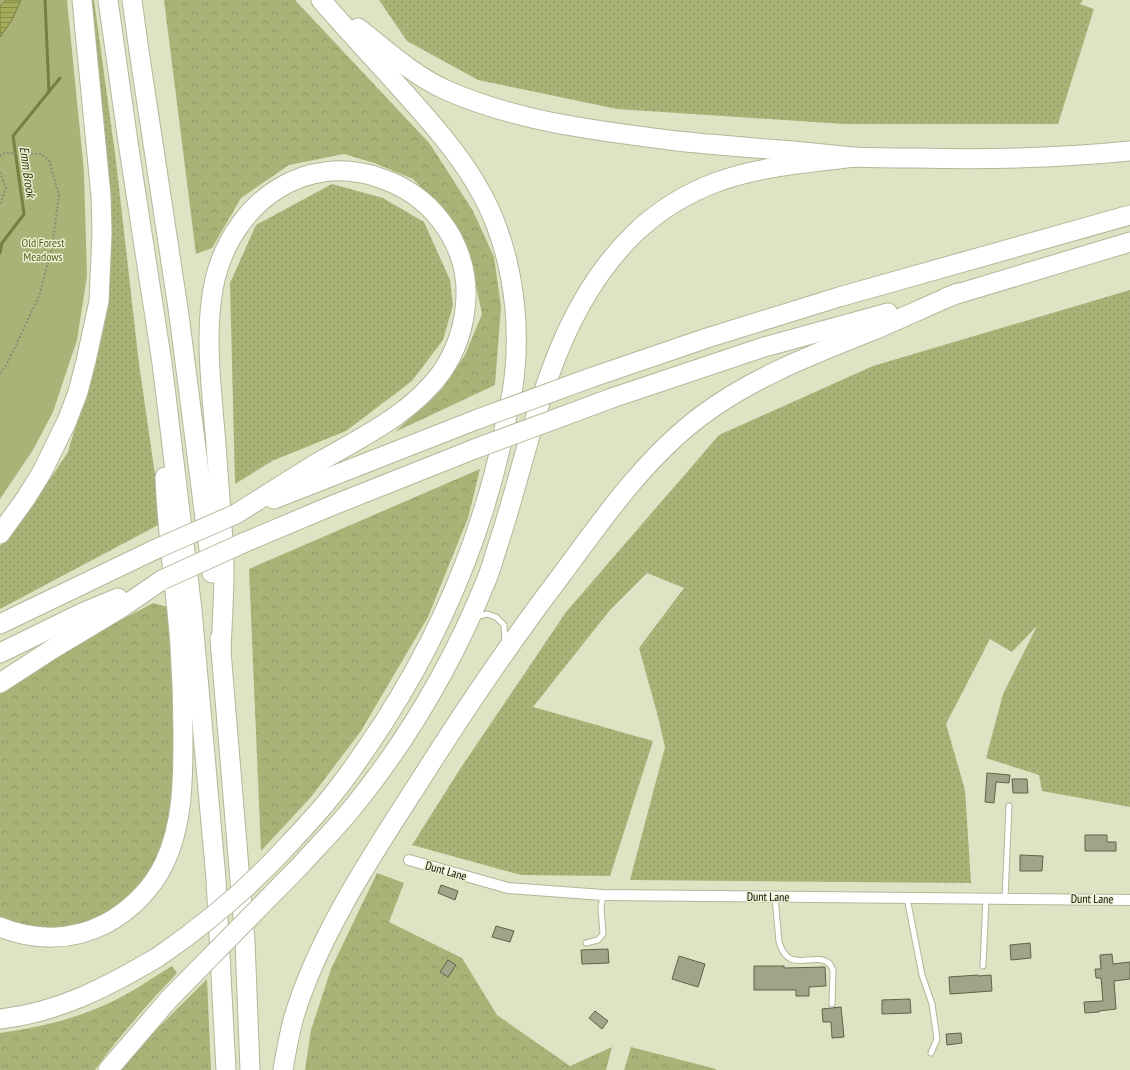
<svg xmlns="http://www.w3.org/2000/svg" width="1130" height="1070" font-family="'PT Sans Narrow',sans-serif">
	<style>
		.grass { fill: url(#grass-dots) }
		.forest { fill: url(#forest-crowns) }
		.park { fill: #abb278 }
		.water { fill: url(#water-rules); stroke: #777f41 }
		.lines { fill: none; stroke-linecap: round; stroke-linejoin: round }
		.stream { stroke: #777f41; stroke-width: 3 }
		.building { fill: #a0a588; stroke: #5f6348 }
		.service-casing { stroke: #b3b79a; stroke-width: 7 }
		.minor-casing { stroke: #b3b79a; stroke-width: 12 }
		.motorway-casing { stroke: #b3b79a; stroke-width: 21 }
		.path { stroke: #898d76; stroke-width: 2; stroke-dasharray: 2 2; stroke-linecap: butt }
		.service { stroke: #fff; stroke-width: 5 }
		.minor { stroke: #fff; stroke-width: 10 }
		.motorway { stroke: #fff; stroke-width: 19 }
		.motorway-bridge-casing { stroke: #b3b79a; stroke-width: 21; stroke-linecap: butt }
		.motorway-bridge { stroke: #fff; stroke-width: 19 }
		.labels { text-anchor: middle; stroke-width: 3; stroke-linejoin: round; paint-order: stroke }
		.park-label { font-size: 12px; fill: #575d20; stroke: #ebf0d1 }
		.street-label { font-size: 12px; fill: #0f1106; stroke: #ebf0d1 }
		.water-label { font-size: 13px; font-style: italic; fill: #383c18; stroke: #ebf0d1 }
	</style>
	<defs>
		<pattern id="grass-dots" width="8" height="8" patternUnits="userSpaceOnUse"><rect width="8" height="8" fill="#abb278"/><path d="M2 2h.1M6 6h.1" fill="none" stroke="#929866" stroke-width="1.8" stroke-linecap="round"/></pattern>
		<pattern id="forest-crowns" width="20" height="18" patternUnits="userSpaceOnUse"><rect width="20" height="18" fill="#abb278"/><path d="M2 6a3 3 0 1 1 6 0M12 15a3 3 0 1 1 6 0" fill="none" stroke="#929866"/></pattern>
		<pattern id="water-rules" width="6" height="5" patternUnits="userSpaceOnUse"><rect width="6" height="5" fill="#a4ae5a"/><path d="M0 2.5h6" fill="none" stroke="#848c48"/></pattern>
	</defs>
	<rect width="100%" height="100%" fill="#dee3c4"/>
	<g class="grass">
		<path d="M91,0H94L116,161L139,364L162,523L0,609V546L22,521L68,452L100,343L111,260L110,210Z"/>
		<path d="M379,0H1083L1080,4L1094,9L1058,124H844L617,109L478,80L407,41Z"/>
		<path d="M332,184L383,198L424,222L450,280L453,305L443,340L412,381L346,431L272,461L235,484L230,283L256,225Z"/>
		<path d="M1130,290V807L1042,791L1039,775L986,758L1003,694L1037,626L1012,652L990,639L946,724L965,790L971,883L630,880L665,747L657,713L639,648L684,588L647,573L610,610L533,707L653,741L610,876L521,875L412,845L460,769L566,612L719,435L873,366Z"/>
	</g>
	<g class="forest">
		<path d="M164,0H295L430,144L473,211L494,257L501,307L495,385L395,432L442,389L465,355L482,314L471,263L452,219L413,179L374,163L344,154L289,165L241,198L212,248L196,254Z"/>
		<path d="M480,469L468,518L428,617L361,731L311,797L261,851L249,569Z"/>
		<path d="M153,603L168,607L176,707L173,828L145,884L102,918L57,931L0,921V694L89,637Z"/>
		<path d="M377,873L404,883L389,922L462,958L497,1015L570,1066L612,1047L606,1070H305L311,1030L331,969Z"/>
		<path d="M172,966L177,973C148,1004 120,1035 95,1070H0V1033C37,1028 75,1019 109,1003C130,994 152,978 172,966Z"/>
		<path d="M207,979L211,1070H121L142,1044Z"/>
		<path d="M631,1047L716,1069V1070H624Z"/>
	</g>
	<path class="park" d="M0,0H67L84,172L87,276L77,340L53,412L33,450L0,499Z"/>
	<path class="water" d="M6,0H21L12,20L0,37V6Z"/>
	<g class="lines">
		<g class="stream">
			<path d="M45,0L49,92"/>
			<path d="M0,253L2,243L24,214L13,136L60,78"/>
		</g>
	</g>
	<g class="building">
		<path d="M987,773L1010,775L1009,783L996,782L994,803L985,802Z"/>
		<path d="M1012,779H1027L1028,793H1013Z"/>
		<path d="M1085,835H1107V842H1116V851H1085Z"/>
		<path d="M1020,855L1043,856L1042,871H1020Z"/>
		<path d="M441,885L458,891L455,900L438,893Z"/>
		<path d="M496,926L514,931L510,942L492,937Z"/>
		<path d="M1030,943L1031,958L1011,960L1010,945Z"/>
		<path d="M608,949L609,963L582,964L581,950Z"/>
		<path d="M1112,954L1113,964L1130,962V979L1114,981L1116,1009L1099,1011V1012L1085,1013L1084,1002L1103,1001L1101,978H1096L1095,969H1101L1100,955Z"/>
		<path d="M679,956L705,964L698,987L672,979Z"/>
		<path d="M448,960L456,965L448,977L440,972Z"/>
		<path d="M754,966H784V968L825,967L826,986L809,987V996H796V990H754Z"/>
		<path d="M978,975V976L991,975L992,991L950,994L949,977Z"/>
		<path d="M910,999L911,1013L882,1014V1000Z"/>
		<path d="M841,1007L844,1037L832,1038L831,1022H823L822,1009Z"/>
		<path d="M595,1011L608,1021L602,1029L589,1018Z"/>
		<path d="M961,1033L962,1043L947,1045L946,1034Z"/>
	</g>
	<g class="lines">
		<defs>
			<g id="service">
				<path d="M475,617L487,614L496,617L504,625L505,642"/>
				<path d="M775,897L779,942C789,976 814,950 830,964L833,970L832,1004"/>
				<path d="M907,898L922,975L932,1004L937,1039L931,1053"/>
				<path d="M1005,898L1009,806"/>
				<path d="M586,943L598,940L603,934L601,908L603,895"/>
				<path d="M983,966L986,898"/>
			</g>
			<path id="minor" d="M409,860L508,888L603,895L1130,900"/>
			<g id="motorway">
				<path d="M108,0L128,142L162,363L192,610L216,879L226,1070"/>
				<path d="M132,0L139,51L179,315L212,573"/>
				<path d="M358,28C386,50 413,75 446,90C518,122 599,131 677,141C716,145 754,148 793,151C813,153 833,155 853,157C874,158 896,158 917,158C989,160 1059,158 1130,151"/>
				<path d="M947,297L1130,242"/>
				<path d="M590,378L707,338L839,297L1130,215"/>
				<path d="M612,398L764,347L888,313"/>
				<path d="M274,499L478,419"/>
				<path d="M0,534L26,498L42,472L67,421L78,392L86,361L99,301L102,233L101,196L82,0"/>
				<path d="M243,543L331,506L477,448"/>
				<path d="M0,624L156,549"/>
				<path d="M220,639L245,941L250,1070"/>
				<path d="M221,651C222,624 224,597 224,569C224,555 223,540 222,526C220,499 218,472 216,445C212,391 202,324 217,272C238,200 306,152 380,178C404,186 426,201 441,221C458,243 467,270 466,297C465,325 457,350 441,373C411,414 362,437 319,462C291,479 263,497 236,514"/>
				<path d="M0,653L82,613L118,598"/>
				<path d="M0,683L54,648L124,606L162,580"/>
				<path d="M289,844C304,828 320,811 334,793C352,771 368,746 384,722C441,633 481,539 503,436C505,422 509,407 512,393C521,338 516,278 496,225C474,166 427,118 386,72C364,48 342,24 321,0"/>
				<path d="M299,867C317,847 337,827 354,806C409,738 453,662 486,581C492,567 495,553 500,539C534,433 551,314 635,233C658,211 687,193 717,182C761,166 808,163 855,157"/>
				<path d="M0,927C34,941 72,941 105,924C130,911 152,889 164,864C183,825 183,779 183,737C183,706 182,676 180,646C176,589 167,533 165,477"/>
				<path d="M0,1019C60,1012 107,987 158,957"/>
				<path d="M108,1070L170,998"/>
				<path d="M283,1070C286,1052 289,1034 294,1017C317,939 370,858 414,790C460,717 508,645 560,577C602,520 644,459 701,416C753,377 814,354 874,330C902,318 930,305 958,293"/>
			</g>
		</defs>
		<use href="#service" class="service-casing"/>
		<use href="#minor" class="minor-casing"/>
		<use href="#motorway" class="motorway-casing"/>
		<g class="path">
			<path d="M0,156L4,153L41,154L49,160L59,195L52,248L39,296L7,364L0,374"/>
			<path d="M0,172L6,188L0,204"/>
		</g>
		<use href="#service" class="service"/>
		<use href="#minor" class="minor"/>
		<use href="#motorway" class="motorway"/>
		<defs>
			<g id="motorway-bridge">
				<path d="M478,419L590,378"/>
				<path d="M477,448L612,398"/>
				<path d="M156,549L236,514"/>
				<path d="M162,580L243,543"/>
				<path d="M158,957C206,924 250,887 289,844"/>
				<path d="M170,998L299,867"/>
			</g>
		</defs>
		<use href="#motorway-bridge" class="motorway-bridge-casing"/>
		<use href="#motorway-bridge" class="motorway-bridge"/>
	</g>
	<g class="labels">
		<g class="park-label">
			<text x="43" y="247">Old Forest<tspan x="43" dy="14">Meadows</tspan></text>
		</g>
		<g class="street-label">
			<text transform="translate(446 871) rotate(16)" y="4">Dunt Lane</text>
			<text transform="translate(768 897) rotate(1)" y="4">Dunt Lane</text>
			<text transform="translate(1092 899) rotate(1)" y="4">Dunt Lane</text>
		</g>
		<g class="water-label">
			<text transform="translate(28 172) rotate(82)" y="5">Emm Brook</text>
		</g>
	</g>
</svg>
